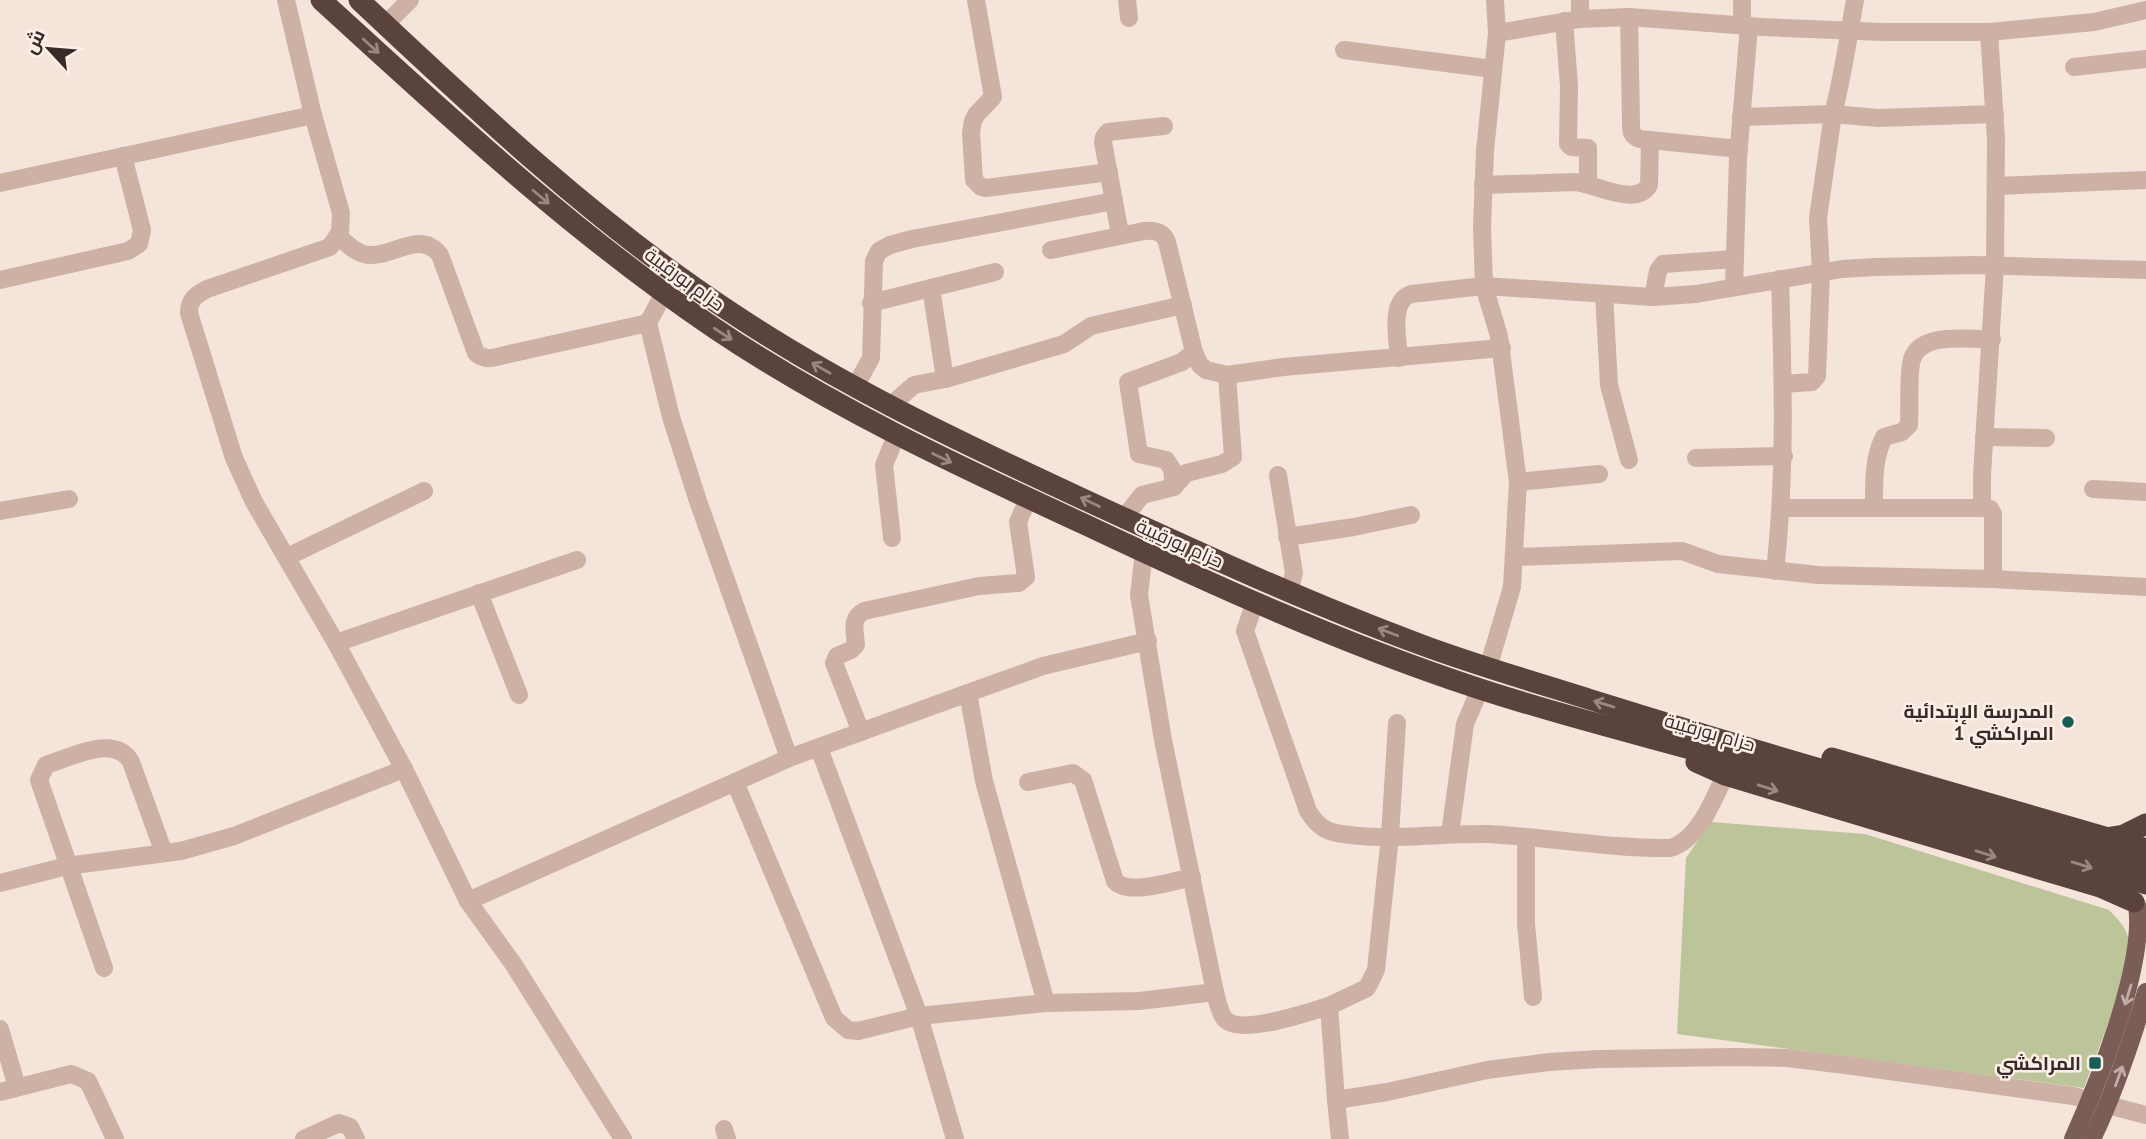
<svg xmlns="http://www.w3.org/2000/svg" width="2146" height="1139" font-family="'PT Sans',Cairo,sans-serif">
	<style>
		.green { fill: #bcc499 }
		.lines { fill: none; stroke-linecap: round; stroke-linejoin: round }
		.minor { stroke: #cdb1a5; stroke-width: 18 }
		.major { stroke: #7b5d57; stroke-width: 18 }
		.highway { stroke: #5a423d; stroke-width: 21 }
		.highway-bridge { stroke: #5a423d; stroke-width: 21 }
		.oneway { stroke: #9a8781 }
		.oneway2 { stroke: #c1ada6 }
		.poi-dot { fill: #195d57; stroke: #fbefe7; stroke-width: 2.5 }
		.labels { text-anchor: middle; stroke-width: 5; stroke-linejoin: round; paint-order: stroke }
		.street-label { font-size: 19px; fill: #382a27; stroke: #fbefe7 }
		.poi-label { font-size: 19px; font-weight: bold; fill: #382a27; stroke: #fbefe7; text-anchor: end }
	</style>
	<rect width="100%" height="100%" fill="#f4e4da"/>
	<path class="green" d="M1711,822L1865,834L2109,910C2117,918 2125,926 2128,937C2134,962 2094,1060 2084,1088L1677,1034L1686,858Z"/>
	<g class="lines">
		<g class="minor">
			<path d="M286,0L313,115L341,213L340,232L330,247L207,289C196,295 189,299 189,313L234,458L254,502L336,643L404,769L468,901L514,965L623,1139"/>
			<path d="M976,0L993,97L976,115L973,121L971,133L974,180L981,187L986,188L1109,172"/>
			<path d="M1127,0L1129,18"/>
			<path d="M1580,0V19"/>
			<path d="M1742,0V26"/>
			<path d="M1855,0C1848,38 1843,76 1833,114L1878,118L1995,114"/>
			<path d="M1629,17L1631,122C1631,131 1631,136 1640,139L1739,149"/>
			<path d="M1564,21L1569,86L1568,144L1571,147L1588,148V184"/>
			<path d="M385,25L410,0"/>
			<path d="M1497,33L1580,19L1629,17L1762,27L1883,32H1989L2094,22L2146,10"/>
			<path d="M1344,50L1493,69"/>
			<path d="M2074,67L2146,59"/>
			<path d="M1741,117L1833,114L1818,218L1821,272L1817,376L1812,382L1783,384"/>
			<path d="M0,183L313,115"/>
			<path d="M1483,185L1575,182C1594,183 1636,208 1649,185L1650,141"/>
			<path d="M1996,186L2146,180"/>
			<path d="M1120,234L1103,142L1104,137L1108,132L1164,126"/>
			<path d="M338,236C347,244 359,256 372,255C396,255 421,230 440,255L476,353C485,361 494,358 505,355L648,323"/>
			<path d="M1051,250L1144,231C1154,230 1163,231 1167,242L1194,352L1200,365L1206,370L1227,375L1283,367L1502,348"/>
			<path d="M0,280L128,251L139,244L142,230L123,156"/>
			<path d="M1734,287L1738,158L1749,26"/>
			<path d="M931,288L945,379"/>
			<path d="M1604,294L1609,385L1629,460"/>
			<path d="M1653,297L1658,271L1663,264L1735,259"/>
			<path d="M871,303L995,272"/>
			<path d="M1399,358C1398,340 1389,301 1411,294L1484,286L1653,297L1696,294L1842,269L1876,267L1975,265L2146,270"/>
			<path d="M855,387L871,358L874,261L879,251L890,245L912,239L1114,201"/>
			<path d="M889,407L914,385L945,379L1064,344L1091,326L1183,305"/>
			<path d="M1984,437L2046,438"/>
			<path d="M1696,458L1784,456"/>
			<path d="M1278,475L1294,573L1289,591"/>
			<path d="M1518,482L1599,474"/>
			<path d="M1174,487L1172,469L1166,460L1139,454L1128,382L1182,362L1194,352"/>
			<path d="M2093,489L2146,492"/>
			<path d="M1782,508H1982V475L1995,266L1996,139L1989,32"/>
			<path d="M1874,508C1874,485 1873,458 1884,437L1902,432L1909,425C1910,405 1908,384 1911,364C1916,330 1967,340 1992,339"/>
			<path d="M1982,508L1990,509L1993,514V579"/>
			<path d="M0,511L69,499"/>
			<path d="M1124,518L1142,495L1174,487L1186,473L1222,464L1233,457L1227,375"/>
			<path d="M1287,537L1354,527L1411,515"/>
			<path d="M892,538L884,465L896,436"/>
			<path d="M287,557L424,491"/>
			<path d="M1515,557L1682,551L1718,564L1818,575L1993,579L2146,587"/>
			<path d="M1775,571C1786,473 1783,377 1780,279"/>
			<path d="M479,593L519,695"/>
			<path d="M1255,602L1245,631L1308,811C1315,822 1322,830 1336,833C1383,842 1439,833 1487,834C1547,837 1611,849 1670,848C1698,841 1714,799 1725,775"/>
			<path d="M336,643L577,560"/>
			<path d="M1488,668L1512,587L1518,482L1499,336L1484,286L1482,226L1485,151L1497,33L1495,0"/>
			<path d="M968,693L1043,666L1148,641"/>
			<path d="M861,732L834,663L837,656L851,650L856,645C855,631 850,619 864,611L979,586L1019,583L1026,577L1018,522L1028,499"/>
			<path d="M789,758L968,693L984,781L1046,1003L919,1016L955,1139"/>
			<path d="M735,782L834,1018L848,1030L858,1031L919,1016L819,748"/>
			<path d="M1028,782L1073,773L1083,780L1115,881C1128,896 1174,881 1192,877"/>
			<path d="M1450,834L1465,724L1480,689"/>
			<path d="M1526,837V924L1533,997"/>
			<path d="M0,883L67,866L181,851L234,836L404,769"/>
			<path d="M468,901L789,758L698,501L671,417L648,323L664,293"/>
			<path d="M104,968L39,780L46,765C70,758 115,733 131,762L164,853"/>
			<path d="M1215,992C1217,1000 1219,1011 1224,1018C1238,1037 1308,1012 1329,1006"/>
			<path d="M1046,1003L1139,1001L1215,992L1163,740L1139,595L1144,552"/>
			<path d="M0,1029L17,1087"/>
			<path d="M0,1092L71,1074L88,1081L115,1139"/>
			<path d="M1336,1100L1329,1006L1367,988L1376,970L1390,836L1397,723"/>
			<path d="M724,1129L727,1139"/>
			<path d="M304,1139L339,1123L350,1127L356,1139"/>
			<path d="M1340,1139L1336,1100L1387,1092L1487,1070L1549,1062L1599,1059L1735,1057L1787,1058L1845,1065L2073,1096L2146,1115"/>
		</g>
		<g class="major">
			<path d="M2073,1139C2098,1083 2146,964 2137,905"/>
			<path d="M2092,1139C2115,1091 2131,1043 2146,992"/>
		</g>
		<g class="highway">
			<path d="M321,0C447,115 572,232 714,328C831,407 958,466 1086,525C1213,585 1341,643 1474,687C1558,715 1645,736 1730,760C1794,779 1859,798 1923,817"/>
			<path d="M359,0C476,110 594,222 729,311C841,386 962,443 1085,500C1196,551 1308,603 1422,645C1481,667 1542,684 1601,703C1710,737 1819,769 1928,800"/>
			<path d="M1832,758L2146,849"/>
			<path d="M1696,762L1725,775L2100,887L2134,902"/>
			<path d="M2105,838L2124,835L2146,824"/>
		</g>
		<g class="highway-bridge">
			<path d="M1928,800L2146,866"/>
			<path d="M1923,817L2146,884"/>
		</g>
	</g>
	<defs><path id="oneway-shaft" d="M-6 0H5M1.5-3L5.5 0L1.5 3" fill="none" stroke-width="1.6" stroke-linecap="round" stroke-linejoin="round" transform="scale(1.75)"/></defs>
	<g class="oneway">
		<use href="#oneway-shaft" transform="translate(371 46) rotate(42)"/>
		<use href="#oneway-shaft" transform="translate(541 197) rotate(40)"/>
		<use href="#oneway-shaft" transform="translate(723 334) rotate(33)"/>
		<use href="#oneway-shaft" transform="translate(821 368) rotate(-150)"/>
		<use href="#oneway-shaft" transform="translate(942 458) rotate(26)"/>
		<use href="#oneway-shaft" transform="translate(1090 502) rotate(-155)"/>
		<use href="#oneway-shaft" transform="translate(1388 632) rotate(-159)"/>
		<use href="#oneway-shaft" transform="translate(1604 704) rotate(-163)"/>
		<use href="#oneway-shaft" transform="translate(1768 788) rotate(17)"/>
		<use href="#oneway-shaft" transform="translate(1986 854) rotate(17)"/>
		<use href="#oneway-shaft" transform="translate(2082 865) rotate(17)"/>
	</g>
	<g class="oneway2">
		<use href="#oneway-shaft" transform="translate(2128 995) rotate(107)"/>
		<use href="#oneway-shaft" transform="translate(2119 1076) rotate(-70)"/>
	</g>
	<g class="poi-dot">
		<circle cx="2068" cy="722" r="7"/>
		<rect x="2088" y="1056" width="14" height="14" rx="3.5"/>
	</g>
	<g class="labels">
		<g class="street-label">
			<text transform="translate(685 279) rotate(36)" y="7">حزام بورقيبة</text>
			<text transform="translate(1180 543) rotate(24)" y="7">حزام بورقيبة</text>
			<text transform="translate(1710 732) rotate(16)" y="7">حزام بورقيبة</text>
		</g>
		<g class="poi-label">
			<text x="2054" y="718">المدرسة الإبتدائية<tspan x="2054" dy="22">المراكشي 1</tspan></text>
			<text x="2081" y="1070">المراكشي</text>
		</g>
	</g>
	<g transform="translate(49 49) rotate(296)" stroke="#fbefe7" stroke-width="5" paint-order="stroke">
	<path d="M0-5L12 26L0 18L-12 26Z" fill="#382a27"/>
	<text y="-10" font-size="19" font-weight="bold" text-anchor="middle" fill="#382a27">ش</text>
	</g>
</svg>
